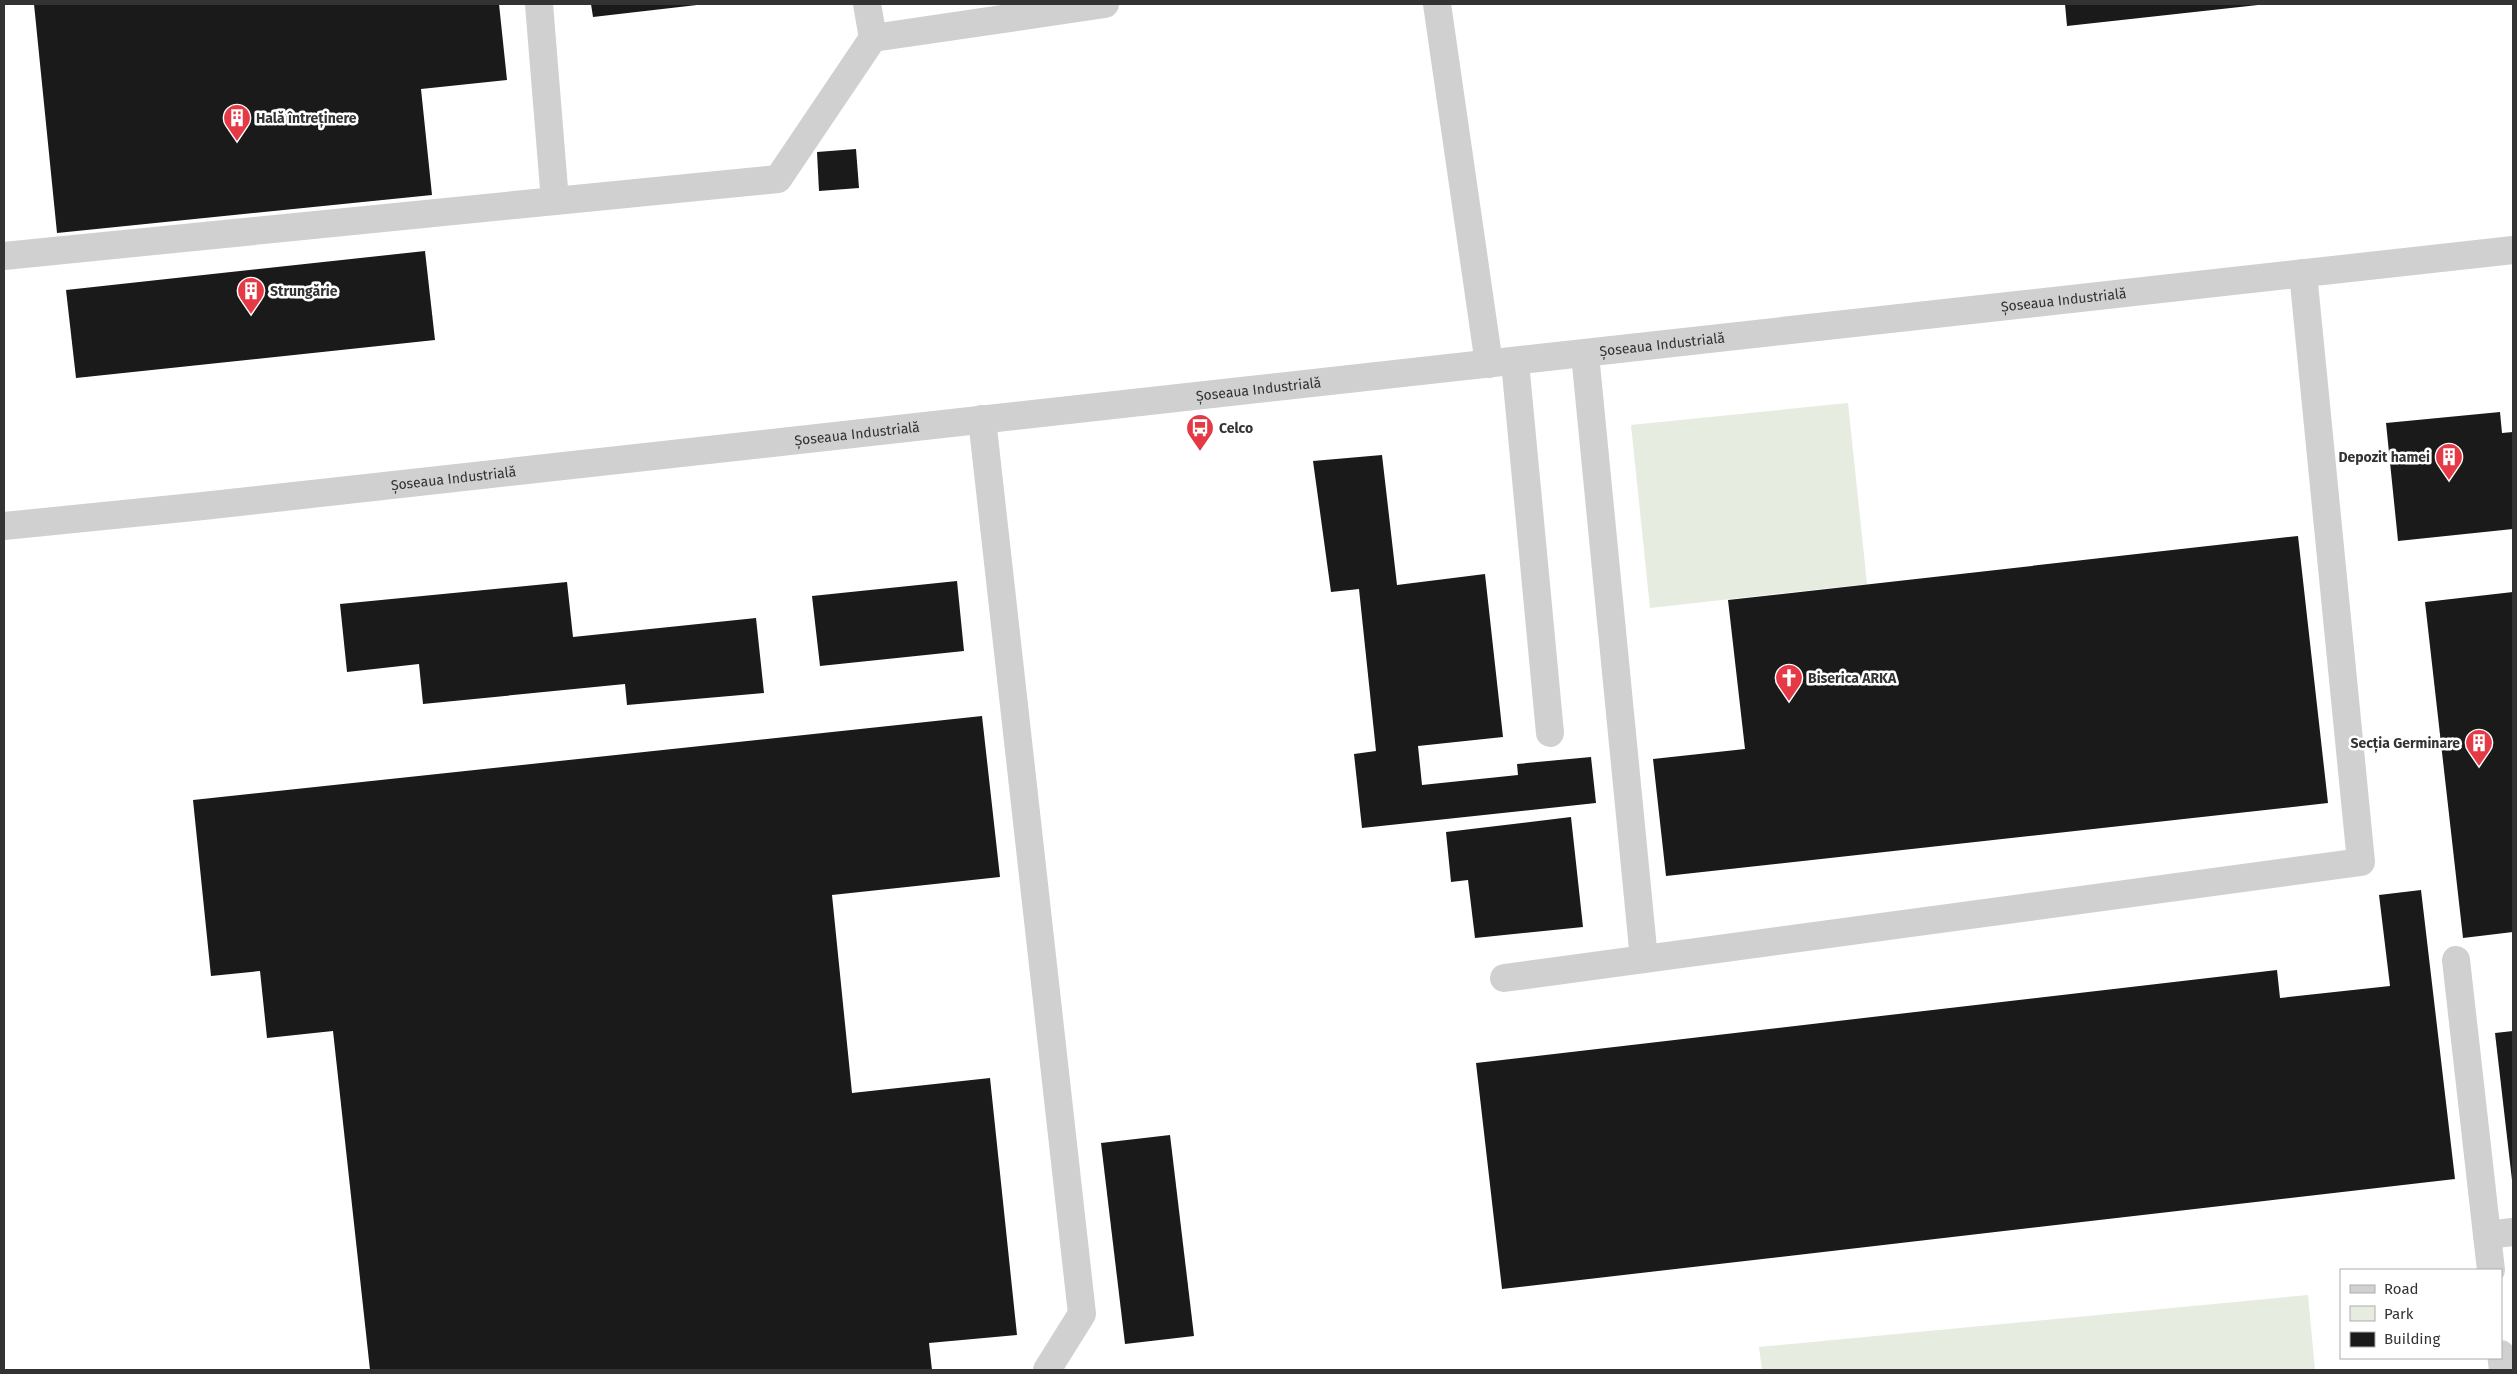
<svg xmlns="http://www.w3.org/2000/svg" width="2517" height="1374" font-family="'Fira Sans',sans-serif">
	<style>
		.green { fill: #e6ecdf }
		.building { fill: #1a1a1a }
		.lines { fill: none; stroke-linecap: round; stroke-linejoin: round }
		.minor { stroke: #d0d0d0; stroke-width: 28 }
		.labels { text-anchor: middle; stroke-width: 5; stroke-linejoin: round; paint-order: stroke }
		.poi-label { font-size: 14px; font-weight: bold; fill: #333; stroke: #fff; text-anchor: start }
		.street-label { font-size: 14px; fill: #333; stroke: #fff }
	</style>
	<rect width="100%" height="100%" fill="#fff"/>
	<g class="green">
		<path d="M1848,403L1867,584L1650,608L1631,425Z"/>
		<path d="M2308,1295L2315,1370H1762L1759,1347Z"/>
	</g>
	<g class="building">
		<path d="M34,4H499L507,80L421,89L432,195L57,233Z"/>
		<path d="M591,4H697V5L593,17Z"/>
		<path d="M2065,4H2258V5L2067,26Z"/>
		<path d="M856,149L859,188L819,191L817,152Z"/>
		<path d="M425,251L435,340L76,378L66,290Z"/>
		<path d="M2500,412L2502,433L2513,432V529L2398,541L2386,423Z"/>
		<path d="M1382,455L1397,585L1485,574L1503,737L1418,746L1422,785L1518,775L1517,764L1591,757L1596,803L1362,828L1354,754L1376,751L1359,589L1331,592L1313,461Z"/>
		<path d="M2298,536L2328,803L1666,876L1653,759L1745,749L1728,600Z"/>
		<path d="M957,581L964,651L820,666L812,596Z"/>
		<path d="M567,582L573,637L756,618L764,693L627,705L625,684L423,704L419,664L347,672L340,604Z"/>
		<path d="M2513,592V932L2463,938L2425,602Z"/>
		<path d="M982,716L1000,877L832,895L852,1093L990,1078L1017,1335L929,1343L932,1370H370L333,1031L267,1038L260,971L211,976L193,800Z"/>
		<path d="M1571,817L1583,927L1475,938L1468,880L1451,882L1446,832Z"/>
		<path d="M2421,890L2455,1179L1502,1289L1476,1063L2277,970L2280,998L2390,986L2379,895Z"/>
		<path d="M2513,1031V1180H2512L2495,1033Z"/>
		<path d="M1170,1135L1194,1336L1125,1344L1101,1143Z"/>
	</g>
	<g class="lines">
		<g class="minor">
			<path d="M539,4L555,201L778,179L873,38L867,4"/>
			<path d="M1437,4L1489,364"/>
			<path d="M873,38L1105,4"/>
			<path d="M4,256L555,201"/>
			<path d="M1585,354L1644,959"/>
			<path d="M1515,362L1550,733"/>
			<path d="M982,419L1082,1314L1047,1370"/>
			<path id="s1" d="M4,526L203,506L2513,250"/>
			<path d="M2456,960L2487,1235"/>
			<path d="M1504,978L2361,862L2303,273"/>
			<path d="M2491,1270L2487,1235L2513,1232"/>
			<path d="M2501,1354L2503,1370"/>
		</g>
	</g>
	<defs>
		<symbol id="building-pin" viewBox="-11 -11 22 30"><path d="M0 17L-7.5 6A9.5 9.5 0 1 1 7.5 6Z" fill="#e63946" stroke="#fff"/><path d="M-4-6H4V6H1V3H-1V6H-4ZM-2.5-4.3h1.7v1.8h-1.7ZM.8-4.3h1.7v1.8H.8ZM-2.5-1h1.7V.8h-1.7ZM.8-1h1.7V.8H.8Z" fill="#fff"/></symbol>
		<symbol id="bus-pin" viewBox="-11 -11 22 30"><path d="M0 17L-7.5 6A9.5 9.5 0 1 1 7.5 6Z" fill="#e63946" stroke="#fff"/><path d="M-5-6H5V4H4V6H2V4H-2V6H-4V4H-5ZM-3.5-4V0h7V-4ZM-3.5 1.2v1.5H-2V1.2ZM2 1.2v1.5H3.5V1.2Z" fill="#fff"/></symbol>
		<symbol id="church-pin" viewBox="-11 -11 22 30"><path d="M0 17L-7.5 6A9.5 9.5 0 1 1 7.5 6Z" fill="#e63946" stroke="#fff"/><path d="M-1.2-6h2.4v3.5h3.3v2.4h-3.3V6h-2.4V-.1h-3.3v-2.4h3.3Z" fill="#fff"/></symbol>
	</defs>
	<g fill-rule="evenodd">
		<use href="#building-pin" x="221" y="102" width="32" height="43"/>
		<use href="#building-pin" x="235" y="275" width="32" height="43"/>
		<use href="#bus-pin" x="1184" y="412" width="32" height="43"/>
		<use href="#building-pin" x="2433" y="441" width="32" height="43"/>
		<use href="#church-pin" x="1773" y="662" width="32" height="43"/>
		<use href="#building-pin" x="2463" y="727" width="32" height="43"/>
	</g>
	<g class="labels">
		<g class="poi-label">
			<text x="256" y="123">Hală întreținere</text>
			<text x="270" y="296">Strungărie</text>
			<text x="1219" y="433">Celco</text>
			<text x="2430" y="462" text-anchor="end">Depozit hamei</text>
			<text x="1808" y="683">Biserica ARKA</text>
			<text x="2460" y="748" text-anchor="end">Secția Germinare</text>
		</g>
		<g class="street-label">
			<text dy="5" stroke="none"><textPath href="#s1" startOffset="2072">Șoseaua Industrială</textPath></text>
			<text dy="5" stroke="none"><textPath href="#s1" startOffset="1668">Șoseaua Industrială</textPath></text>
			<text dy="5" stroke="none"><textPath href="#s1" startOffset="1262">Șoseaua Industrială</textPath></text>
			<text dy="5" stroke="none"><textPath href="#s1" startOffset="858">Șoseaua Industrială</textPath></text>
			<text dy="5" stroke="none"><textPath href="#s1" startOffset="452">Șoseaua Industrială</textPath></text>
		</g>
	</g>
	<rect width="2517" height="1374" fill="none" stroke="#333333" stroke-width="10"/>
	<rect x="2340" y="1269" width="162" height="90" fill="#ffffff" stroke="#adadad"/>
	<rect x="2350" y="1285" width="25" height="8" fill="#d0d0d0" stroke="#adadad"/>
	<text x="2384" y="1294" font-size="15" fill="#333333">Road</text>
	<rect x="2350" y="1306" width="25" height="15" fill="#e6ecdf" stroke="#adadad"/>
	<text x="2384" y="1319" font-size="15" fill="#333333">Park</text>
	<rect x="2350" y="1332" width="25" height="15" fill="#1a1a1a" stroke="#adadad"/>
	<text x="2384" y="1344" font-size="15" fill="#333333">Building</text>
</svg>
